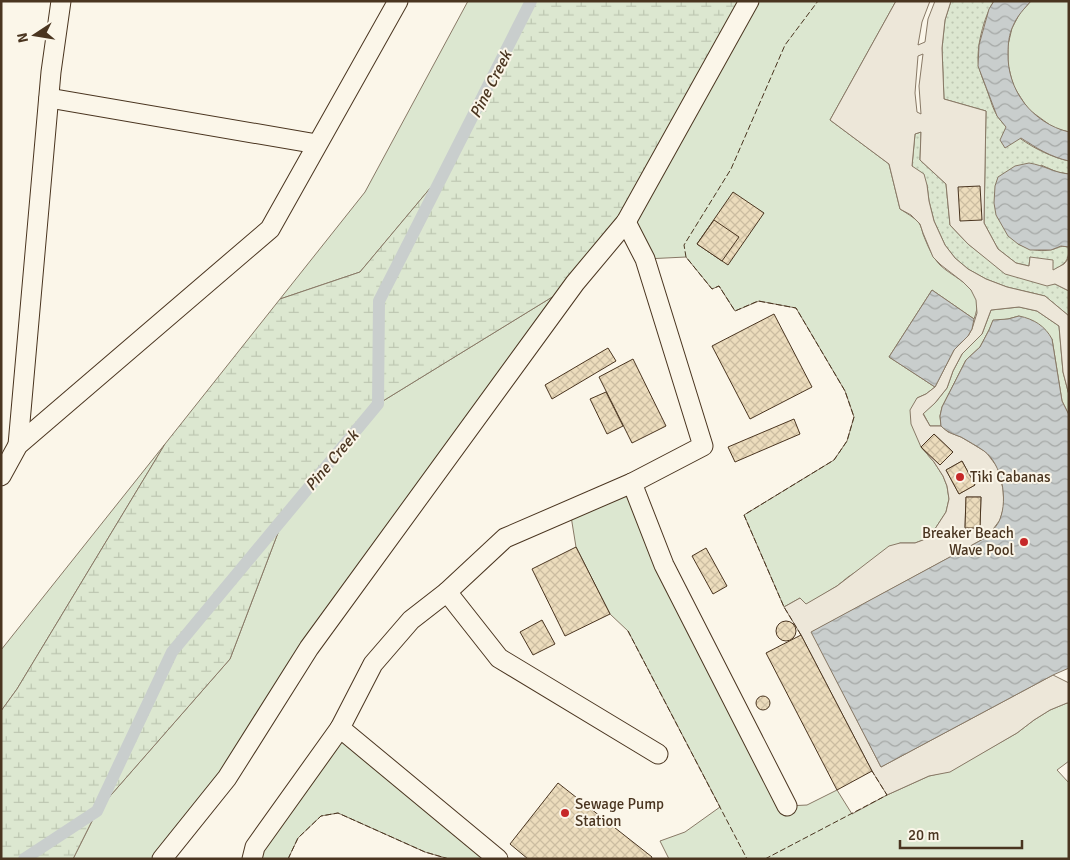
<svg xmlns="http://www.w3.org/2000/svg" width="1070" height="860" font-family="Signika,sans-serif">
	<style>
		.green { fill: #dce7d0; stroke: #887966 }
		.wetland { fill: url(#wetland-marsh); stroke: #887966 }
		.garden { fill: url(#garden-dots); stroke: #887966 }
		.parking { fill: #ede7d9; stroke: #887966; fill-rule: evenodd }
		.water { fill: url(#water-waves); stroke: #887966 }
		.lines { fill: none; stroke-linecap: round; stroke-linejoin: round }
		.stream { stroke: #c9cecd; stroke-width: 12 }
		.building { fill: url(#building-cross-hatch); stroke: #4a3520 }
		.service-casing { stroke: #4a3520; stroke-width: 21 }
		.service { stroke: #fbf6e9; stroke-width: 19 }
		.fence { stroke: #4a3520; stroke-width: 1; stroke-dasharray: 6 2.5; stroke-linecap: butt }
		.poi-dot { fill: #c62828; stroke: #fbf6e9; stroke-width: 2 }
		.labels { text-anchor: middle; stroke-width: 4; stroke-linejoin: round; paint-order: stroke }
		.poi-label { font-size: 15px; fill: #4a3520; stroke: #fbf6e9; text-anchor: start }
		.water-label { font-size: 16px; font-style: italic; fill: #4a3520; stroke: #fbf6e9 }
	</style>
	<defs>
		<pattern id="wetland-marsh" width="20" height="14" patternUnits="userSpaceOnUse" patternTransform="scale(1.25)"><rect width="20" height="14" fill="#dce7d0"/><path d="M1 5h8M5 5V1M11 12h8M15 12V8" fill="none" stroke="#bec7b2"/></pattern>
		<pattern id="garden-dots" width="8" height="8" patternUnits="userSpaceOnUse" patternTransform="scale(1.25)"><rect width="8" height="8" fill="#dce7d0"/><path d="M2 2h.1M6 6h.1" fill="none" stroke="#bec7b2" stroke-width="1.8" stroke-linecap="round"/></pattern>
		<pattern id="water-waves" width="16" height="10" patternUnits="userSpaceOnUse" patternTransform="scale(1.25)"><rect width="16" height="10" fill="#c9cecd"/><path d="M0 5q4-4 8 0t8 0" fill="none" stroke="#a5a8a6"/></pattern>
		<pattern id="building-cross-hatch" width="8" height="8" patternUnits="userSpaceOnUse" patternTransform="scale(1.25)"><rect width="8" height="8" fill="#ecdcbc"/><path d="M0 0l8 8M0 8l8-8" fill="none" stroke="#ccbda1"/></pattern>
	</defs>
	<rect width="100%" height="100%" fill="#fbf6e9"/>
	<g class="green">
		<path d="M468,1H531L447,168L360,272L280,299L365,192Z"/>
		<path d="M749,1H896L830,120L889,164L900,209C906,213 914,217 919,223C921,226 922,230 923,234C927,244 932,257 940,265C951,276 972,283 977,300C978,306 976,314 974,319L932,290L889,357L935,387L926,394L917,398L921,447L934,462L943,476L947,486L949,499L946,512L931,535L923,540L915,543H900L848,577L837,586L806,605L800,598L784,607L744,515L834,460L847,441L854,417L845,391L796,308L759,301L735,311L719,286L712,289L686,257L645,259L626,222Z"/>
		<path d="M1031,1H1069V132L1054,128L1028,109L1014,87L1011,77L1008,64V45L1012,28L1020,13Z"/>
		<path d="M575,283L162,859H73L97,811L230,659L284,517L378,404Z"/>
		<path d="M1019,307L1037,311L1059,326L1063,372L1069,395V415L1062,401L1052,339L1019,316L1008,319L993,321L989,330L980,347L966,360L942,407L940,416L941,426H930L923,413L935,403L947,388L953,371L962,354L982,334L991,310Z"/>
		<path d="M165,444L17,689L1,711V650Z"/>
		<path d="M632,483L787,806L807,805L837,790L852,814L887,795L929,776L950,771L1017,733L1034,720L1050,710L1067,703H1069V761L1057,770L1069,783V859H669L660,841L685,832L720,807L628,631L610,614L576,547L570,510Z"/>
		<path d="M340,728L498,859H449L425,852L338,813L321,816L298,838L288,859H252Z"/>
	</g>
	<path class="wetland" d="M531,1H749L626,222L575,283L378,404L284,517L230,659L97,811L73,859H1V711L17,689L165,444L280,299L360,272L447,168Z"/>
	<g class="garden">
		<path d="M951,1H994C984,16 975,50 979,67C981,76 985,84 988,93C991,101 993,110 998,117C1013,138 1045,156 1069,161V174L1057,172L1041,165L1018,244C1029,249 1038,252 1049,250C1059,249 1057,245 1069,247C1069,262 1065,263 1053,271L1030,257L1029,266L1016,263L998,249L984,223L986,111L944,99L942,48L945,20Z"/>
		<path d="M921,132L920,160L946,184L950,225L968,244L986,258L1055,284L1069,291V316L1045,296L1007,287L986,279L968,269L955,258L945,245L934,221L929,201L927,185L912,166L915,134Z"/>
	</g>
	<path class="parking" d="M896,1H930L922,22L918,45L925,42L928,19L935,1H951L945,20L942,48L944,99L986,111L984,223L998,249L1016,263L1029,266L1030,257L1053,260V270L1064,264L1069,258V291L1055,284L1047,286L1005,274L968,244L950,225L946,184L920,160L921,132L915,134L912,166L924,174L927,185L929,201L934,221L945,245L955,258L968,269L986,279L1007,287L1045,296L1069,316V395L1063,372L1059,326L1037,311L1019,307L991,310L982,334L962,354L953,371L947,388L935,403L923,414L930,426H941L948,432L961,437L986,452L998,468L1003,489L1004,506L1000,520L987,537L812,632L881,767L1053,675L1069,683V703H1067L1050,710L1034,720L1017,733L950,772L929,776L887,795L872,771L801,635L784,607L800,598L806,604L837,586L889,546L900,543H915L923,540L931,535L946,512L949,499L947,486L943,476L934,462L921,447L911,424L910,410L917,398L926,394L935,387L954,350L968,336L972,329L977,313L976,300L971,290L963,282L941,265L933,257L923,233L920,224L911,215L900,209L889,164L830,120ZM923,54L919,86L921,114L917,112L915,93L918,56ZM934,434L953,452L940,465L921,447ZM962,461L975,485L959,494L946,470ZM966,497H981L980,528L965,527Z"/>
	<g class="water">
		<path d="M994,1H1031C1024,9 1017,16 1013,26C1009,34 1008,44 1008,53C1007,90 1032,123 1069,132V161C1051,157 1036,148 1021,138L1005,148L1000,140L1006,127L997,116L978,66L979,45L989,9Z"/>
		<path d="M1029,163C1043,165 1055,173 1069,174V247L1061,246L1051,250H1030L1018,244L1008,236L996,215L994,203L995,186L998,177L1015,166Z"/>
		<path d="M932,290L974,319L972,329L968,336L954,350L935,387L889,357Z"/>
		<path d="M1019,316C1034,319 1045,326 1052,339L1062,401L1069,415V668L1053,675L881,767L811,632L987,537C991,532 998,525 1000,519C1008,499 1002,464 984,451C977,446 968,441 961,437C953,434 947,432 941,426L940,416L942,407L966,360L980,347L989,330L993,320L1008,319Z"/>
	</g>
	<g class="lines">
		<path class="stream" d="M24,859L97,811L172,652L378,404L379,301L531,1"/>
	</g>
	<g class="building">
		<path d="M980,186L982,220L960,221L958,187Z"/>
		<path d="M733,192L764,213L728,265L697,244Z"/>
		<path d="M714,220L739,237L722,261L697,244Z"/>
		<path d="M774,314L812,387L750,419L712,346Z"/>
		<path d="M608,348L616,361L552,399L545,385Z"/>
		<path d="M633,359L666,426L632,443L599,377Z"/>
		<path d="M606,392L623,426L607,434L590,399Z"/>
		<path d="M794,419L800,434L735,462L728,447Z"/>
		<path d="M934,434L953,452L940,465L921,447Z"/>
		<path d="M962,461L975,485L959,494L946,470Z"/>
		<path d="M966,497H981L980,528H965Z"/>
		<path d="M576,547L610,614L565,636L532,569Z"/>
		<path d="M706,548L727,586L713,594L692,556Z"/>
		<path d="M542,620L555,644L533,655L520,632Z"/>
		<circle cx="786" cy="631" r="10"/>
		<path d="M801,635L872,771L837,790L766,653Z"/>
		<circle cx="763" cy="703" r="7"/>
		<path d="M558,783L652,857L651,859H528L510,844Z"/>
	</g>
	<g class="lines">
		<defs>
			<g id="service">
				<path d="M49,98L317,144"/>
				<path d="M626,222L645,259L703,446L632,483"/>
				<path d="M18,445L51,72L61,1"/>
				<path d="M1,476L18,445L270,229L398,1"/>
				<path d="M447,592L505,538L632,483L664,565L787,806"/>
				<path d="M162,859L227,778L309,648L575,283L626,222L749,1"/>
				<path d="M252,859L255,847L340,728"/>
				<path d="M498,859L340,728L373,664L411,620L447,592L499,658L658,754"/>
			</g>
		</defs>
		<use href="#service" class="service-casing"/>
		<use href="#service" class="service"/>
		<g class="fence">
			<path d="M628,631L747,859"/>
			<path d="M801,635L784,607L744,515L834,460L847,441L854,417L845,391L796,308L758,301L735,311L719,286L712,289L686,257L684,245L731,169L785,45L818,1"/>
			<path d="M288,859L298,838L321,816L338,813L425,852L449,859"/>
			<path d="M765,859L887,795L872,771"/>
		</g>
	</g>
	<g class="poi-dot">
		<circle cx="960" cy="477" r="5"/>
		<circle cx="1024" cy="542" r="5"/>
		<circle cx="565" cy="813" r="5"/>
	</g>
	<g class="labels">
		<g class="poi-label">
			<text x="970" y="482">Tiki Cabanas</text>
			<text x="1014" y="538" text-anchor="end">Breaker Beach<tspan x="1014" dy="17">Wave Pool</tspan></text>
			<text x="575" y="809">Sewage Pump<tspan x="575" dy="17">Station</tspan></text>
		</g>
		<g class="water-label">
			<text transform="translate(490 84) rotate(-63)" y="6">Pine Creek</text>
			<text transform="translate(331 460) rotate(-50)" y="6">Pine Creek</text>
		</g>
	</g>
	<rect width="1070" height="860" fill="none" stroke="#4a3520" stroke-width="5"/>
	<g transform="translate(35 35) rotate(258)" stroke="#fbf6e9" stroke-width="4" paint-order="stroke">
	<path d="M0-4L9 19L0 12L-9 19Z" fill="#4a3520"/>
	<text y="-8" font-size="14" font-weight="bold" text-anchor="middle" fill="#4a3520">N</text>
	</g>
	<path d="M900 840v8h122v-8" fill="none" stroke="#4a3520" stroke-width="2.5"/>
	<text x="908" y="840" font-size="15" fill="#4a3520" stroke="#fbf6e9" stroke-width="4" paint-order="stroke">20 m</text>
</svg>
